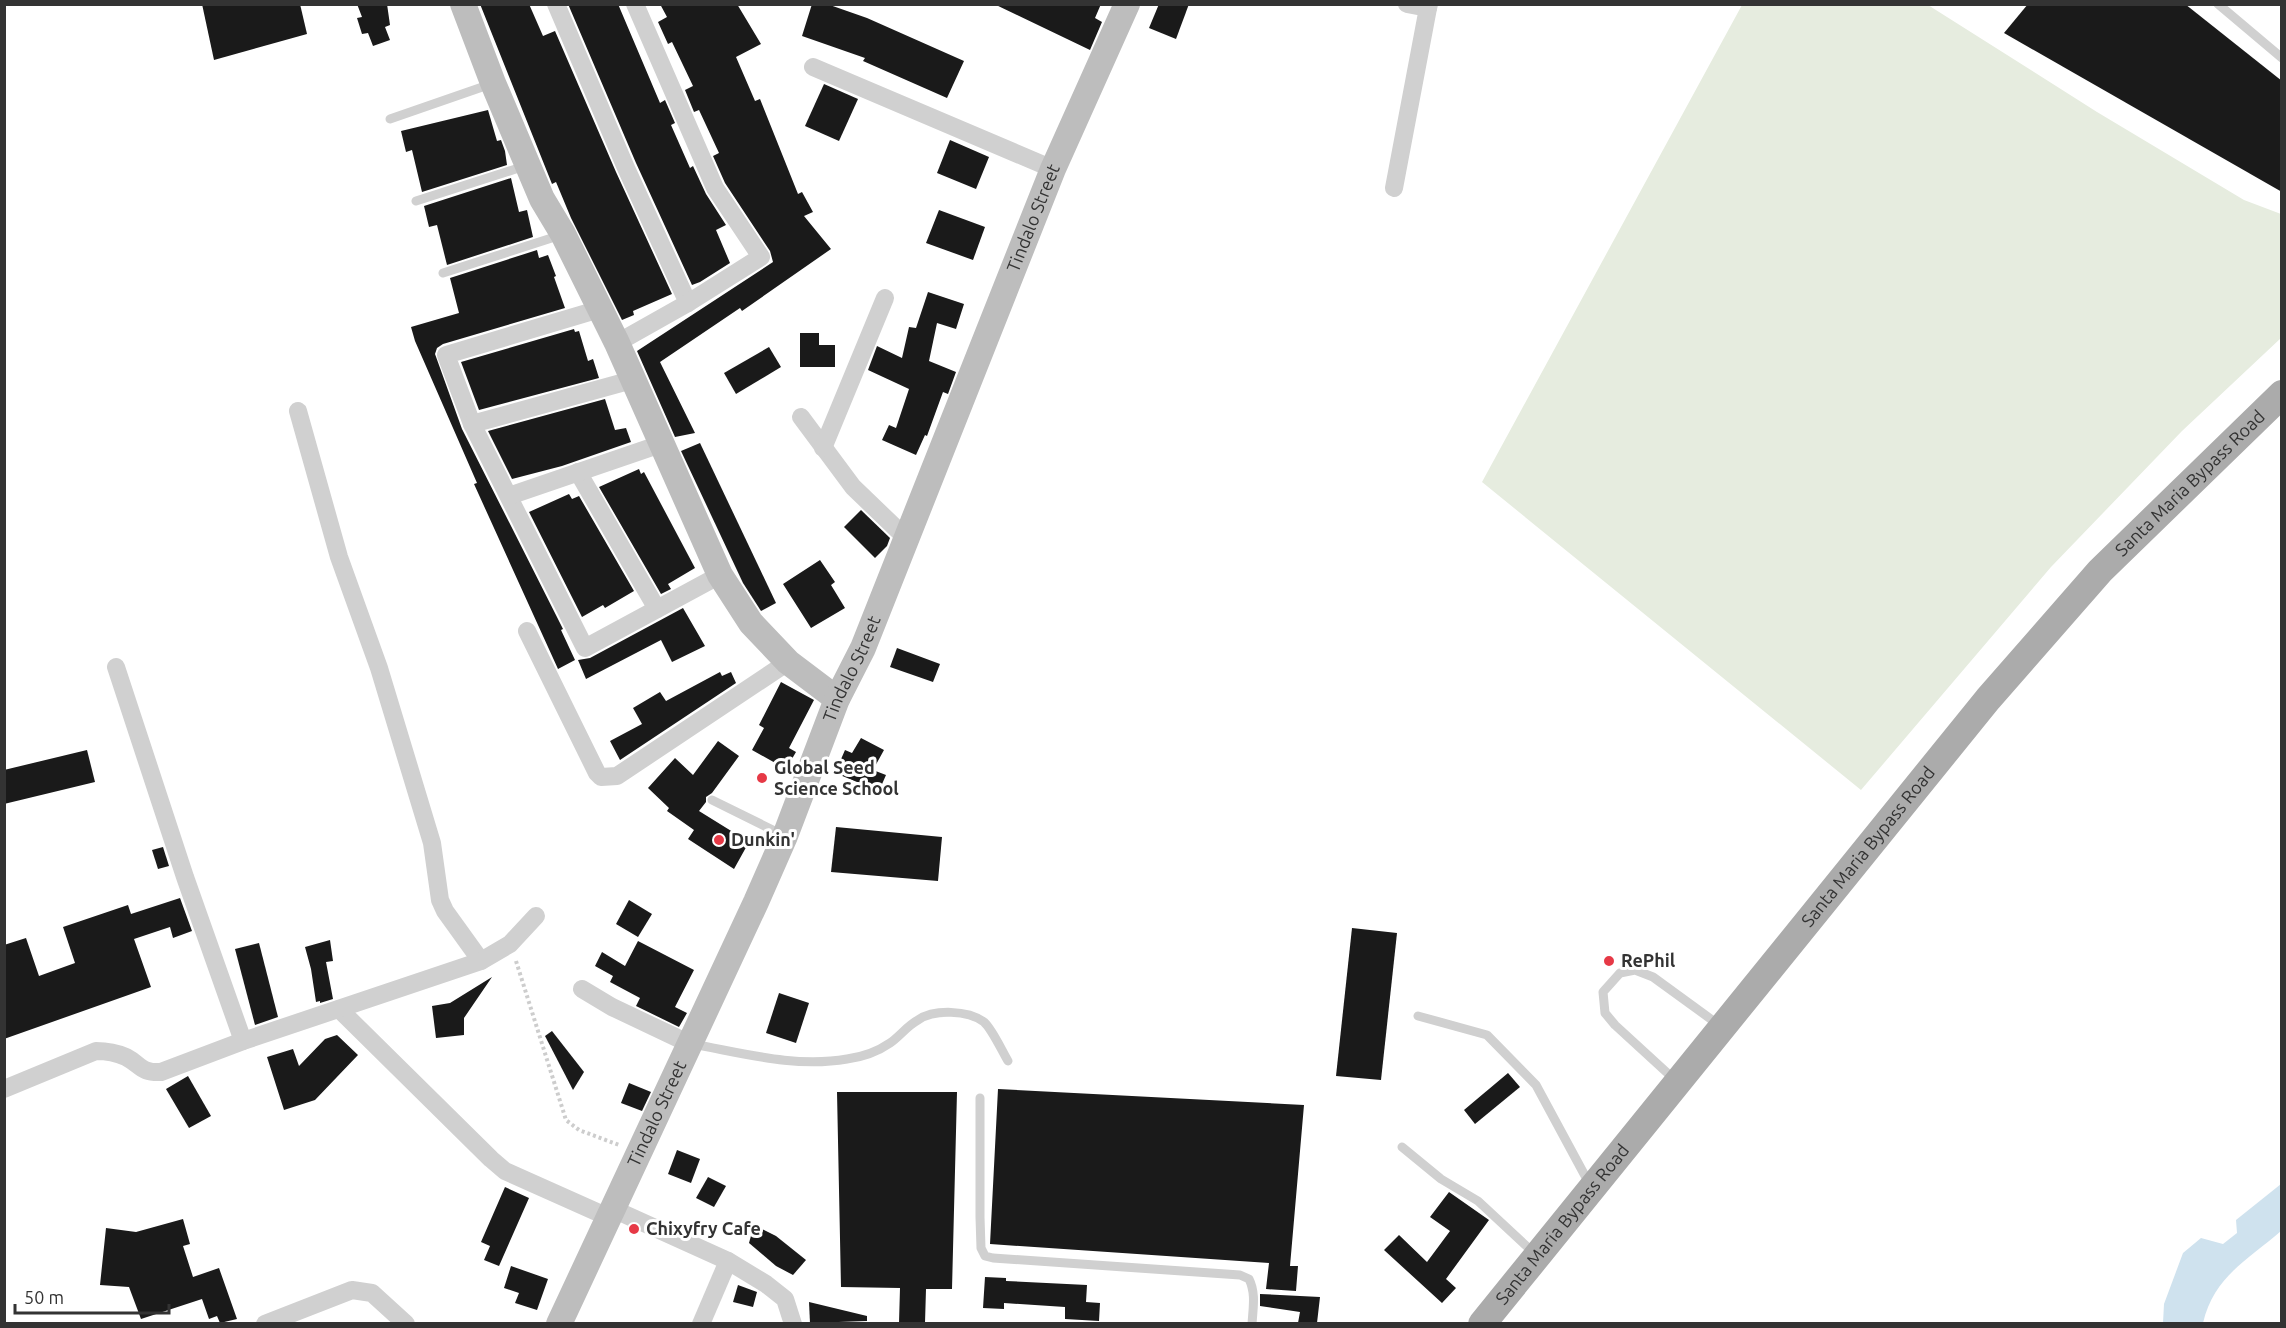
<svg xmlns="http://www.w3.org/2000/svg" width="2286" height="1328" font-family="Ubuntu,sans-serif">
	<style>
		.green { fill: #e6ecdf }
		.water { fill: #cfe2ee }
		.building { fill: #1a1a1a }
		.lines { fill: none; stroke-linecap: round; stroke-linejoin: round }
		.path { stroke: #cdcdcd; stroke-width: 4; stroke-dasharray: 3 3; stroke-linecap: butt }
		.lane { stroke: #d0d0d0; stroke-width: 9 }
		.street { stroke: #d0d0d0; stroke-width: 18 }
		.secondary { stroke: #bdbdbd; stroke-width: 26 }
		.primary { stroke: #ababab; stroke-width: 28 }
		.poi-dot { fill: #e63946; stroke: #fff; stroke-width: 2 }
		.labels { text-anchor: middle; stroke-width: 6; stroke-linejoin: round; paint-order: stroke }
		.street-label { font-size: 18px; fill: #333; stroke: #fff }
		.poi-label { font-size: 18px; font-weight: bold; fill: #333; stroke: #fff; text-anchor: start }
	</style>
	<rect width="100%" height="100%" fill="#fff"/>
	<path class="green" d="M1742,5H1928L2097,112L2244,200L2281,214V338L2182,431L2051,567L1861,790L1482,482Z"/>
	<path class="water" d="M2281,1184V1231C2248,1260 2214,1276 2203,1323H2163L2164,1304L2183,1253L2201,1238L2223,1244L2237,1233L2236,1220Z"/>
	<g class="building">
		<path d="M202,4H300L307,34L214,60Z"/>
		<path d="M357,4H387L390,25L385,27L390,40L373,46L368,33L362,34L357,18L362,17Z"/>
		<path d="M480,4H529L543,36L555,31L616,172L672,294L633,311L634,315L622,320L571,218L556,182L552,184Z"/>
		<path d="M568,4H618L660,103L665,100L675,123L671,125L690,168L693,166L706,194L726,225L716,230L730,263L700,282L692,285L636,163Z"/>
		<path d="M660,4H737L761,44L736,57L755,101L760,99L798,194L802,192L813,212L804,216L831,249L742,311L740,308L660,362L695,433L675,437L637,351L773,262L770,251L725,183L713,156L719,153L699,110L694,112L685,90L693,86L672,42L668,44L658,22L667,17Z"/>
		<path d="M812,4H827L867,18L964,61L947,98L863,61L865,58L802,36Z"/>
		<path d="M994,4H1101L1095,18L1102,22L1090,50Z"/>
		<path d="M1159,4H1189L1176,39L1149,28Z"/>
		<path d="M2028,4H2185L2282,81V192L2004,33Z"/>
		<path d="M824,84L858,99L839,141L805,126Z"/>
		<path d="M488,110L497,141L501,140L505,151L507,165L422,192L412,150L406,152L401,131Z"/>
		<path d="M950,140L989,157L976,189L937,173Z"/>
		<path d="M511,178L519,212L527,210L533,237L447,265L437,225L429,227L424,206Z"/>
		<path d="M939,210L985,227L973,260L926,243Z"/>
		<path d="M537,250L539,258L548,255L556,276L554,277L565,308L443,344L437,348L435,354L462,429L563,629L561,630L575,660L558,669L474,484L477,483L415,341L411,327L459,313L450,278Z"/>
		<path d="M928,292L964,304L956,329L937,323L929,361L956,372L948,394L943,392L927,436L925,435L916,455L882,440L889,425L896,428L909,389L868,370L877,346L902,358L909,327L916,328Z"/>
		<path d="M574,329L575,332L579,331L588,361L593,359L599,378L479,410L461,362Z"/>
		<path d="M800,333H819V345H835V367H800Z"/>
		<path d="M769,347L781,367L736,394L724,373Z"/>
		<path d="M605,399L615,430L626,428L631,442L562,466L512,479L488,431Z"/>
		<path d="M700,443L776,603L761,611L743,583L681,451Z"/>
		<path d="M639,469L641,474L644,472L695,568L668,584L671,589L661,594L599,487Z"/>
		<path d="M569,494L572,499L579,496L634,591L605,608L603,605L582,617L529,512Z"/>
		<path d="M861,510L890,538L887,546L875,558L844,527Z"/>
		<path d="M820,560L835,582L831,585L845,608L811,628L783,584Z"/>
		<path d="M683,608L705,646L672,662L661,640L586,679L578,660L590,658Z"/>
		<path d="M897,648L940,664L933,682L890,667Z"/>
		<path d="M720,672L722,676L731,672L736,683L620,760L610,741L642,724L633,708L660,692L666,701Z"/>
		<path d="M781,682L814,700L789,748L796,752L786,769L752,750L764,728L759,725Z"/>
		<path d="M861,738L884,750L873,770L886,775L879,791L835,773L845,750L852,753Z"/>
		<path d="M718,741L739,756L712,793L706,797V802L699,811L749,842L734,869L688,839L694,830L667,811L669,808L648,788L675,758L693,775Z"/>
		<path d="M87,750L95,782L4,804V770Z"/>
		<path d="M836,827L942,837L938,881L831,872Z"/>
		<path d="M163,847L169,866L158,869L152,850Z"/>
		<path d="M180,898L192,931L173,938L170,927L134,939L151,987L4,1039V945L26,938L39,976L75,963L63,927L128,905L131,914Z"/>
		<path d="M629,900L652,914L638,937L616,924Z"/>
		<path d="M1352,928L1397,933L1381,1080L1336,1076Z"/>
		<path d="M330,940L333,961L326,962L333,999L320,1003V1001L316,1002L311,969L305,947Z"/>
		<path d="M638,941L694,970L675,1007L687,1013L679,1027L636,1006L640,998L610,982L613,976L595,966L602,952L625,966Z"/>
		<path d="M259,943L278,1017L255,1025L235,949Z"/>
		<path d="M492,977L464,1018V1035L436,1038L432,1006L450,1003Z"/>
		<path d="M779,993L809,1003L796,1043L766,1033Z"/>
		<path d="M552,1031L584,1072L573,1090L545,1036Z"/>
		<path d="M337,1035L358,1055L315,1100L284,1110L267,1057L293,1049L299,1066L325,1039Z"/>
		<path d="M1508,1073L1520,1087L1475,1124L1464,1110Z"/>
		<path d="M188,1076L211,1116L189,1128L166,1089Z"/>
		<path d="M629,1083L651,1092L642,1111L621,1103Z"/>
		<path d="M998,1089L1304,1105L1290,1266H1298L1296,1291L1266,1289L1269,1263L990,1244Z"/>
		<path d="M837,1092H957L952,1289H926L925,1323H899L900,1288L841,1287Z"/>
		<path d="M677,1150L700,1159L691,1183L668,1174Z"/>
		<path d="M708,1177L726,1186L714,1207L696,1198Z"/>
		<path d="M505,1187L529,1198L499,1266L484,1260L490,1246L481,1242Z"/>
		<path d="M1449,1192L1489,1220L1446,1279L1456,1288L1442,1303L1384,1250L1399,1235L1427,1262L1450,1231L1430,1217Z"/>
		<path d="M183,1219L190,1244L183,1246L193,1277L219,1268L237,1319L220,1323L217,1316L209,1319L202,1299L141,1319L129,1287L100,1285L106,1228L136,1232Z"/>
		<path d="M754,1225L776,1236L806,1260L793,1275L776,1266L749,1243Z"/>
		<path d="M511,1266L548,1279L537,1310L515,1303L519,1293L504,1288Z"/>
		<path d="M985,1277L1006,1278V1281L1087,1285L1086,1302L1100,1303L1099,1321L1065,1319V1307L1004,1303V1309L983,1308Z"/>
		<path d="M738,1285L757,1292L753,1307L733,1302Z"/>
		<path d="M1260,1294L1320,1297L1317,1323H1298L1300,1312L1260,1306Z"/>
		<path d="M809,1302L867,1316V1321L810,1323Z"/>
	</g>
	<g class="lines">
		<path class="path" d="M516,961L566,1120L579,1130L619,1145"/>
		<g class="lane">
			<path d="M2218,4L2282,58"/>
			<path d="M390,119L491,84"/>
			<path d="M416,201L525,166"/>
			<path d="M443,273L561,235"/>
			<path d="M712,800L783,835"/>
			<path d="M1418,1016L1487,1035L1536,1085L1590,1185"/>
			<path d="M692,1044C743,1053 795,1068 847,1059C862,1057 877,1052 890,1043C900,1036 907,1026 918,1020C934,1009 968,1010 984,1022C992,1029 1002,1051 1008,1061"/>
			<path d="M1675,1080L1615,1025L1605,1013L1603,992L1620,973L1635,970L1653,977L1719,1025"/>
			<path d="M980,1098V1217L981,1248L985,1256L993,1258L1240,1275L1249,1279C1256,1293 1253,1308 1252,1324"/>
			<path d="M1402,1147L1441,1179L1478,1201L1535,1254"/>
		</g>
		<g class="street">
			<path d="M556,4L626,168L688,303"/>
			<path d="M1407,4L1428,8L1429,4"/>
			<path d="M813,67L1053,169"/>
			<path d="M1394,188L1428,8"/>
			<path d="M600,309L446,355L472,424L585,648L720,575"/>
			<path d="M617,343L688,303L761,257L715,188L635,4"/>
			<path d="M298,411L339,557L379,668L432,843L440,900L445,911L481,961"/>
			<path d="M801,417L853,487L905,537"/>
			<path d="M472,424L632,380"/>
			<path d="M823,448L885,298"/>
			<path d="M578,472L657,609"/>
			<path d="M509,496L661,444"/>
			<path d="M527,631L597,773L601,777L617,776L788,662"/>
			<path d="M116,667L185,877L243,1041"/>
			<path d="M582,989L612,1007L688,1043"/>
			<path d="M339,1009L491,1159L505,1171L608,1217"/>
			<path d="M4,1089L96,1051C106,1051 117,1053 126,1057C141,1065 141,1073 161,1072L243,1041L481,961L510,944L536,916"/>
			<path d="M613,1209L728,1261L766,1284L785,1299L793,1324"/>
			<path d="M265,1324L352,1290L372,1293L406,1324"/>
			<path d="M701,1324L728,1261"/>
		</g>
		<g class="secondary">
			<path d="M463,4L493,83L542,199L563,234L617,343L720,575L751,623L788,662L837,699"/>
			<path id="s1" d="M559,1324L756,902L785,836L837,699L863,648L1053,169L1127,4"/>
		</g>
		<path class="primary" id="s2" d="M1482,1324L1988,699L2100,571L2282,394"/>
	</g>
	<g class="poi-dot">
		<circle cx="762" cy="778" r="6"/>
		<circle cx="719" cy="840" r="6"/>
		<circle cx="1609" cy="961" r="6"/>
		<circle cx="634" cy="1229" r="6"/>
	</g>
	<g class="labels">
		<g class="street-label">
			<text dy="6" stroke="none"><textPath href="#s1" startOffset="1204">Tindalo Street</textPath></text>
			<text dy="6" stroke="none"><textPath href="#s2" startOffset="1100">Santa Maria Bypass Road</textPath></text>
			<text dy="6" stroke="none"><textPath href="#s1" startOffset="718">Tindalo Street</textPath></text>
			<text dy="6" stroke="none"><textPath href="#s2" startOffset="614">Santa Maria Bypass Road</textPath></text>
			<text dy="6" stroke="none"><textPath href="#s1" startOffset="232">Tindalo Street</textPath></text>
			<text dy="6" stroke="none"><textPath href="#s2" startOffset="128">Santa Maria Bypass Road</textPath></text>
		</g>
		<g class="poi-label">
			<text x="774" y="774">Global Seed<tspan x="774" dy="21">Science School</tspan></text>
			<text x="731" y="846">Dunkin'</text>
			<text x="1621" y="967">RePhil</text>
			<text x="646" y="1235">Chixyfry Cafe</text>
		</g>
	</g>
	<rect width="2286" height="1328" fill="none" stroke="#333333" stroke-width="12"/>
	<path d="M15 1304v9h154v-9" fill="none" stroke="#333333" stroke-width="3"/>
	<text x="24" y="1304" font-size="18" fill="#333333" stroke="#ffffff" stroke-width="4.5" paint-order="stroke">50 m</text>
</svg>
